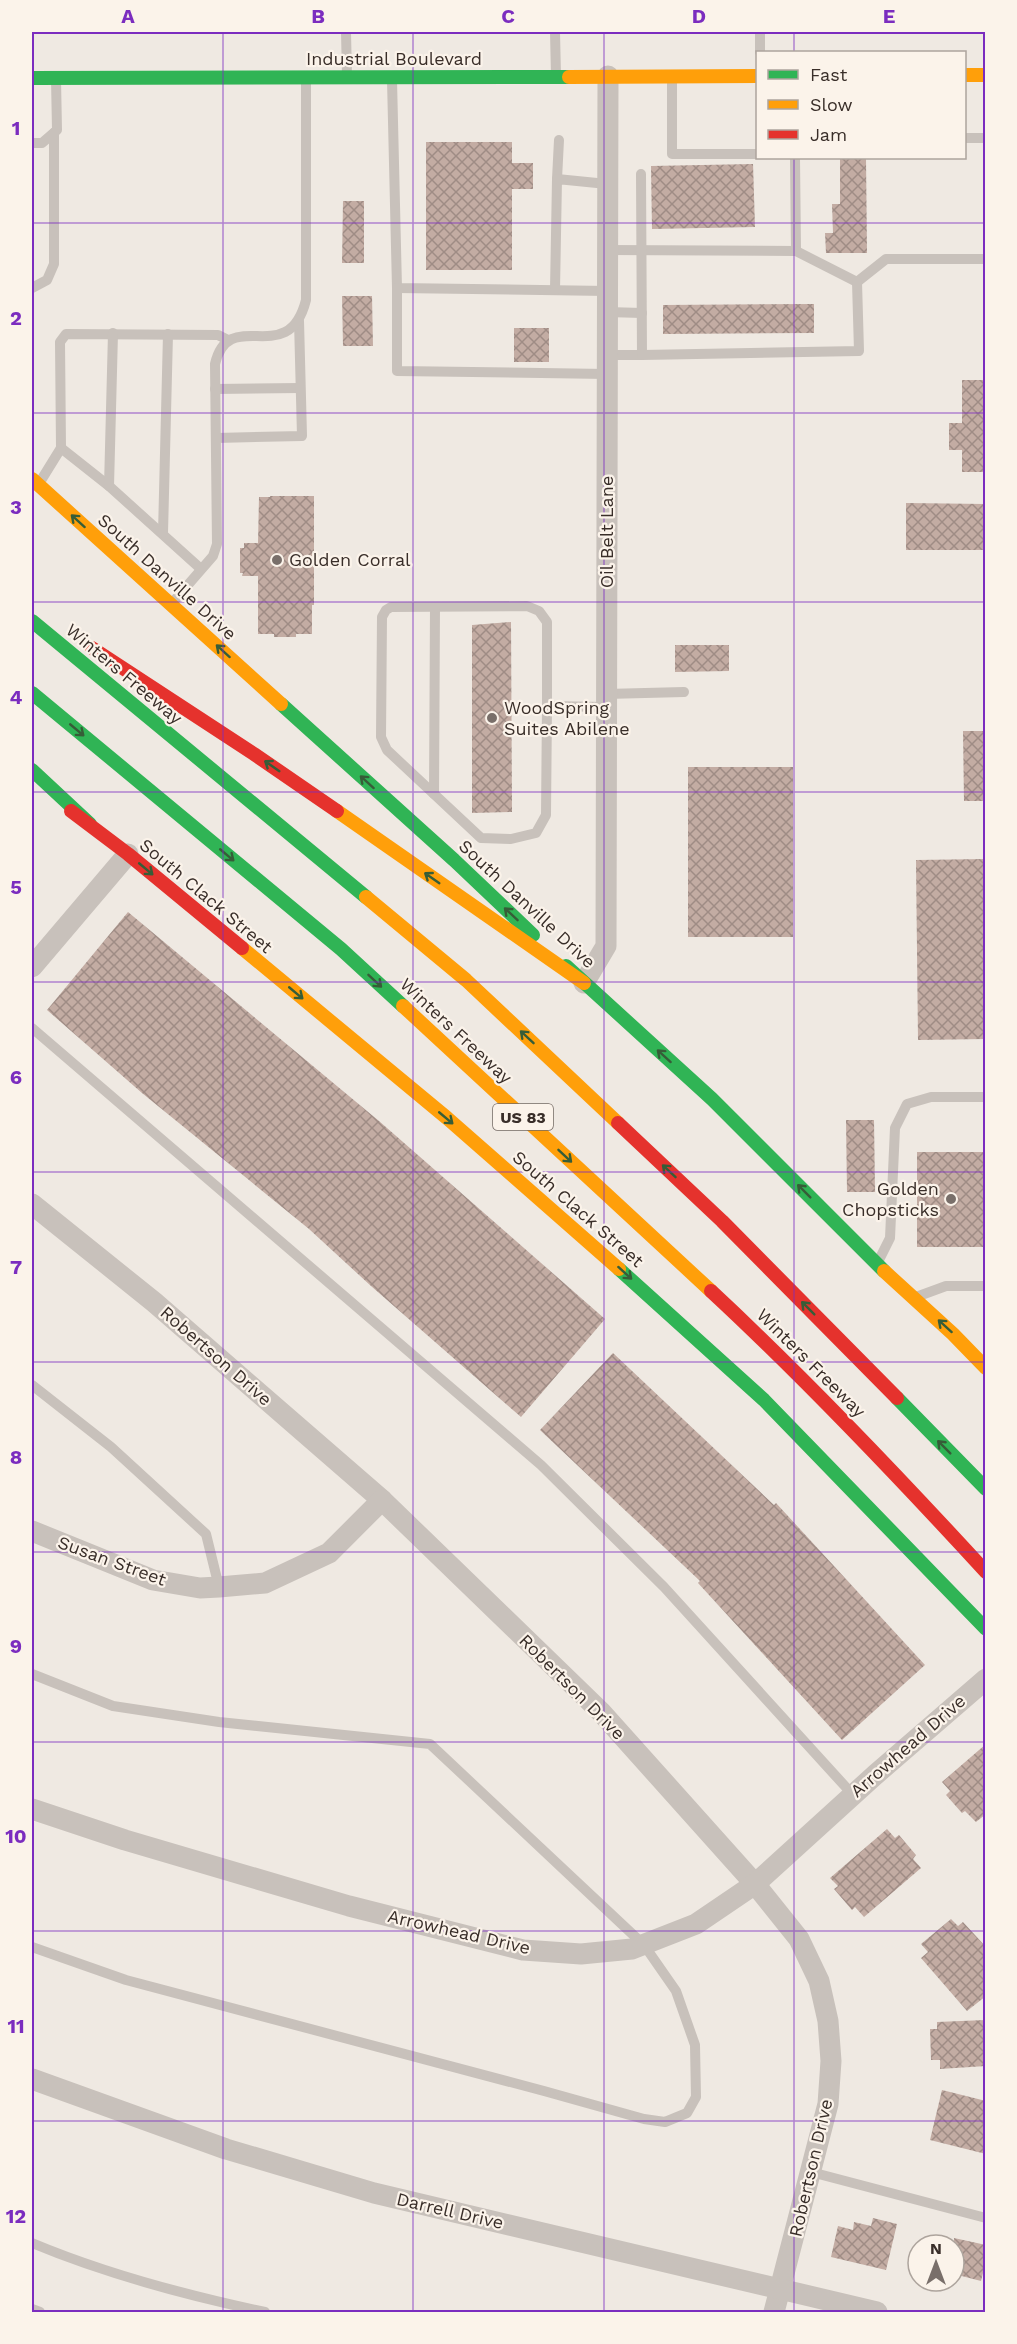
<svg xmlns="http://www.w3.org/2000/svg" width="1017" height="2344" font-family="'Work Sans',sans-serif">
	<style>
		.building { fill: url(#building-cross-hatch) }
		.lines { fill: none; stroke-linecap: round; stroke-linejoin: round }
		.lane { stroke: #c8c1bb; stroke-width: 10 }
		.street { stroke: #c8c1bb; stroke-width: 21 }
		.fast { stroke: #30b455; stroke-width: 14 }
		.slow { stroke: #ff9f0a; stroke-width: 14 }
		.jam { stroke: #e5322d; stroke-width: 14 }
		.oneway { stroke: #365d38 }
		.grid { fill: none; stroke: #7b2cbf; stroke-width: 1.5; stroke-opacity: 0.55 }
		.poi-dot { fill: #796f6a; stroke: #fbf3ea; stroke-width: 2 }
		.labels { text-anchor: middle; stroke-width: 4.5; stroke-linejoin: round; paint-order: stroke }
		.shield { fill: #fbf3ea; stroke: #736963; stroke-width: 1.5 }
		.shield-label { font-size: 16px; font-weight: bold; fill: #392e29 }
		.street-label { font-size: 18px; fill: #392e29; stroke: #fbf3ea }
		.poi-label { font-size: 18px; fill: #392e29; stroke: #fbf3ea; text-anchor: start }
		.neatline { fill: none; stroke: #7b2cbf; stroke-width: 2 }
		.grid-label { font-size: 20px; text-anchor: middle; font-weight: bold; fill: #7b2cbf }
	</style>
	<defs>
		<pattern id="building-cross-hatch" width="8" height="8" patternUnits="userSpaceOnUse" patternTransform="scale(1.5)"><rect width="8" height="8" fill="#c3aca3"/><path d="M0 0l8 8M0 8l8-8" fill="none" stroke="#9f8c85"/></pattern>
	</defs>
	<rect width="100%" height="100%" fill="#efe9e2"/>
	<g class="building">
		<path d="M426,142H512V163H533V189H512V270H426Z"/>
		<path d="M840,158H866L867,253H826L825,233H833L832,204H840Z"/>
		<path d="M753,164L755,227L652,229L651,166Z"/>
		<path d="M343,201H364V263H342Z"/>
		<path d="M342,296H372L373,346H343Z"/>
		<path d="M814,304V333L663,334V305Z"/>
		<rect x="514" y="328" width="35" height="34"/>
		<path d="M962,380H986V472H962V450H949V423H962Z"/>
		<path d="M270,496H314V605H312V634H296V637H274V634H258V576H242L243,573H240V548H244V543H258L259,497H270Z"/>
		<path d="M906,503L986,504V550H906Z"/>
		<path d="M511,622L512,812L472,813V625Z"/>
		<path d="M675,645H729V671L675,672Z"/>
		<path d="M963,731H986V801H964Z"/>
		<rect x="688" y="767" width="105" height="170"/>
		<path d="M986,859V1039L918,1040L916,860Z"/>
		<path d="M128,912L379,1121L605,1319L521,1417L371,1286L309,1229L142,1093L47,1010Z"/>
		<path d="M846,1120H874L875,1192H847Z"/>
		<rect x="917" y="1152" width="69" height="95"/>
		<path d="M613,1353L774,1505L776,1503L925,1665L842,1740L698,1583L700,1581L540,1430Z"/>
		<path d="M986,1744V1814L976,1822L965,1811L962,1813L946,1795L950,1791L942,1782Z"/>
		<path d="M887,1829L895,1838L899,1835L916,1855L913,1859L921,1868L864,1917L855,1907L852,1910L834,1889L838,1886L830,1878Z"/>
		<path d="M951,1919L958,1926L963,1922L986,1947V1996L967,2011L921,1958L928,1952L921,1944Z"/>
		<path d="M986,2020V2066L940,2069V2060H931L930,2029H937V2022Z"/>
		<path d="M942,2090L986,2101V2154L930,2140Z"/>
		<path d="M873,2218L897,2224L886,2270L831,2257L838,2226L853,2230L854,2222L871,2226Z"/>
		<path d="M954,2238L986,2245V2261L981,2281L954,2274Z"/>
	</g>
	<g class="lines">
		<g class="lane">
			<path d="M346,32L347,76"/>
			<path d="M555,32L556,76"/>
			<path d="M760,32V52"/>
			<path d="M672,79V154H758"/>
			<path d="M392,80L397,288L607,291"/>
			<path d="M964,138H986"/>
			<path d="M32,143H42L57,130L56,79"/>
			<path d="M557,179L559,140"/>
			<path d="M607,250L796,251L795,158"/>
			<path d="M796,251L857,282L886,259H986"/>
			<path d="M32,288L47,280L54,264V133"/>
			<path d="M397,288V371L607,374"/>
			<path d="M555,290L557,179L607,184"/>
			<path d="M607,312L642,313"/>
			<path d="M607,355H642L641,174"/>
			<path d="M642,355L859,351L857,282"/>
			<path d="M215,389L300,388"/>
			<path d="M216,438L302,436L299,321"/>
			<path d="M61,448L109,486L201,569"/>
			<path d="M40,482L61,448L60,342L66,334L218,335L228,340"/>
			<path d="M109,486L113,333"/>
			<path d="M163,533L168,334"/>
			<path d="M173,602L213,556L217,544L215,364C229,304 288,371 306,300V78"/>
			<path d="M606,694L684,692"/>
			<path d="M547,706L546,815L536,833L511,839L481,838L387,750L381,737L382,617L386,610L391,607L527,606L539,611L547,622V706L606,707"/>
			<path d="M434,794L435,607"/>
			<path d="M32,1028L541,1465L664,1587L853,1795"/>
			<path d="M878,1262L890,1238L895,1128L907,1104L931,1097H986"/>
			<path d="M916,1297L946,1286H986"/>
			<path d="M32,1385L111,1447L206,1534L219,1587"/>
			<path d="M32,1674L113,1706L219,1722L430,1744L644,1945L676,1991L695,2045L696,2097L687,2113L665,2122L644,2119L544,2091L126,1980L32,1947"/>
			<path d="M811,2172L986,2218"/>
			<path d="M32,2243C106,2274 185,2295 265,2312"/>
			<path d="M32,2309L40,2312"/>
		</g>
		<g class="street">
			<path d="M32,967L128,854"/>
			<path d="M584,983L606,946L608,76"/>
			<path d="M32,1204L154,1302L382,1500L601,1712L755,1884L799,1939L819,1981L828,2021L831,2061L828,2104L774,2312"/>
			<path d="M32,1531L153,1580L200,1588L219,1587L265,1583L329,1553L382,1500"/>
			<path d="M32,1809L125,1840L349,1906L523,1950L581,1954L632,1949L696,1924L755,1884L875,1775L986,1679"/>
			<path d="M32,2079L226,2149L374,2193L877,2312"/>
		</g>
		<g class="fast">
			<path d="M32,78L569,77"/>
			<path d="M32,621L366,897"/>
			<path d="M32,693L341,949L403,1006"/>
			<path d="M281,704L454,860L533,935"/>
			<path d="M32,770L90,824"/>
			<path d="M566,966L712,1099L884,1271"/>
			<path d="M619,1269L764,1400L986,1629"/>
			<path d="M897,1398L986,1489"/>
		</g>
		<g class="slow">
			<path d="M964,75H986"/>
			<path d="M569,77L758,76"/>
			<path d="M32,479L281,704"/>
			<path d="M337,811L584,983"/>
			<path d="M366,897L466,980L618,1123"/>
			<path d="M242,948L447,1118L619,1269"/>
			<path d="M403,1006L711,1291"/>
			<path d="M884,1271L953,1334L986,1368"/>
		</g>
		<g class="jam">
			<path d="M92,648L254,754L337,811"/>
			<path d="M71,811L128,854L242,948"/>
			<path d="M618,1123L722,1221L897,1398"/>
			<path d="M711,1291C807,1380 897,1475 986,1572"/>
		</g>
	</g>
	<defs><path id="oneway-shaft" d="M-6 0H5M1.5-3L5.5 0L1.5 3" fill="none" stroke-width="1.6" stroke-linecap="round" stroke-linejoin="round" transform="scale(1.5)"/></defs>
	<g class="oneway">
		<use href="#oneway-shaft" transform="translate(78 521) rotate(-138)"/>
		<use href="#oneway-shaft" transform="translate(223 651) rotate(-138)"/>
		<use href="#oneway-shaft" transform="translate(77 730) rotate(40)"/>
		<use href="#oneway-shaft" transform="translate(272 766) rotate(-145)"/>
		<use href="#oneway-shaft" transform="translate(367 782) rotate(-138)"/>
		<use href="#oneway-shaft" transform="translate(227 855) rotate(40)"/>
		<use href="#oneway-shaft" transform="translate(146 869) rotate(40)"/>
		<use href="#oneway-shaft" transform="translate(432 878) rotate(-145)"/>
		<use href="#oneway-shaft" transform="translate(511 914) rotate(-137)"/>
		<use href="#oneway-shaft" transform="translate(375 981) rotate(43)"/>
		<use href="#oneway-shaft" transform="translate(296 993) rotate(40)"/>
		<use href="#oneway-shaft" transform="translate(527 1037) rotate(-137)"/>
		<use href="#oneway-shaft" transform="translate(664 1056) rotate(-138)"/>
		<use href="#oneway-shaft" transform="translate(446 1118) rotate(40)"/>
		<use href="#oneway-shaft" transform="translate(565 1156) rotate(43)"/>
		<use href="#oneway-shaft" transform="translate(669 1171) rotate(-137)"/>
		<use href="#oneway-shaft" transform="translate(804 1191) rotate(-135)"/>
		<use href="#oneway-shaft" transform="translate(625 1273) rotate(42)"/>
		<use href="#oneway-shaft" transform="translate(808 1308) rotate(-135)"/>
		<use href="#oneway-shaft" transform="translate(945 1326) rotate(-138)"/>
		<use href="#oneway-shaft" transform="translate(944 1447) rotate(-135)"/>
	</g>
	<path class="grid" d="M223,32V2312M413,32V2312M604,32V2312M794,32V52M794,158V2312M32,223H986M32,413H986M32,602H986M32,792H986M32,982H986M32,1172H986M32,1362H986M32,1552H986M32,1742H986M32,1931H986M32,2121H986"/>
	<g class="poi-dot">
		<circle cx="277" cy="560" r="6"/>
		<circle cx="492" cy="718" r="6"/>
		<circle cx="951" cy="1199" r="6"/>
	</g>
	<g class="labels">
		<rect class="shield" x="493" y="1104" width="60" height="26" rx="4.5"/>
		<g class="shield-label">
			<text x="523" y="1123">US 83</text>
		</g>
		<g class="street-label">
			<text x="394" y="65">Industrial Boulevard</text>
			<text transform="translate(607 532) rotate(-90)" y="6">Oil Belt Lane</text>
			<text transform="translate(167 577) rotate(42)" y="6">South Danville Drive</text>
			<text transform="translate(124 674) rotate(40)" y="6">Winters Freeway</text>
			<text transform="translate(206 896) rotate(40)" y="6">South Clack Street</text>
			<text transform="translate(527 904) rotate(43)" y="6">South Danville Drive</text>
			<text transform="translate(456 1031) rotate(43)" y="6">Winters Freeway</text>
			<text transform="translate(578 1209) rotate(41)" y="6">South Clack Street</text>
			<text transform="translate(216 1356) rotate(41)" y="6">Robertson Drive</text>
			<text transform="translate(811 1363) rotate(45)" y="6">Winters Freeway</text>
			<text transform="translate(112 1561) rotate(20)" y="6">Susan Street</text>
			<text transform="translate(572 1687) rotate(45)" y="6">Robertson Drive</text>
			<text transform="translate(908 1746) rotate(-41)" y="6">Arrowhead Drive</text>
			<text transform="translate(459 1932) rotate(13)" y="6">Arrowhead Drive</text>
			<text transform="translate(811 2168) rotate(-77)" y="6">Robertson Drive</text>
			<text transform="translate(450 2211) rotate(13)" y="6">Darrell Drive</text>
		</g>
		<g class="poi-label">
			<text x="289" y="566">Golden Corral</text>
			<text x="504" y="714">WoodSpring<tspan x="504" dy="21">Suites Abilene</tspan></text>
			<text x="939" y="1195" text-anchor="end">Golden<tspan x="939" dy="21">Chopsticks</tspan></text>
		</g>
	</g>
	<rect width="1017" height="2344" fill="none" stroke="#fbf3ea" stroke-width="66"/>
	<rect x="756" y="51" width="210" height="108" fill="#fbf3ea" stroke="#ada49d" stroke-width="1.5"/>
	<rect x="768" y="70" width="30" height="9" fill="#30b455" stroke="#ada49d" stroke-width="1.5"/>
	<text x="810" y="81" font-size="18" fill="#392e29">Fast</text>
	<rect x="768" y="100" width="30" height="9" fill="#ff9f0a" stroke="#ada49d" stroke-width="1.5"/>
	<text x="810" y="111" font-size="18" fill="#392e29">Slow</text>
	<rect x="768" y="130" width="30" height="9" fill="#e5322d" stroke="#ada49d" stroke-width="1.5"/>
	<text x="810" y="141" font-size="18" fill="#392e29">Jam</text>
	<g transform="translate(936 2263)"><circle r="28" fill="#fbf3ea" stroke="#ada49d" stroke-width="1.5"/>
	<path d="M0-4.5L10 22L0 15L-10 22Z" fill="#796f6a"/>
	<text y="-9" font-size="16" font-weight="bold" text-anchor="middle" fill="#392e29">N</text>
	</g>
	<rect x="33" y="33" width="951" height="2278" class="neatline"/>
	<g class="grid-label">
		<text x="128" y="23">A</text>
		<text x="318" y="23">B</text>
		<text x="508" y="23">C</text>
		<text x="699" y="23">D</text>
		<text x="889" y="23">E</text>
		<text x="16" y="135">1</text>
		<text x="16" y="325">2</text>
		<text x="16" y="514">3</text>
		<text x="16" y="704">4</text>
		<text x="16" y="894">5</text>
		<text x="16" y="1084">6</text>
		<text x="16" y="1274">7</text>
		<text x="16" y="1464">8</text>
		<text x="16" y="1653">9</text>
		<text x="16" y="1843">10</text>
		<text x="16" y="2033">11</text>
		<text x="16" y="2223">12</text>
	</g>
</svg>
